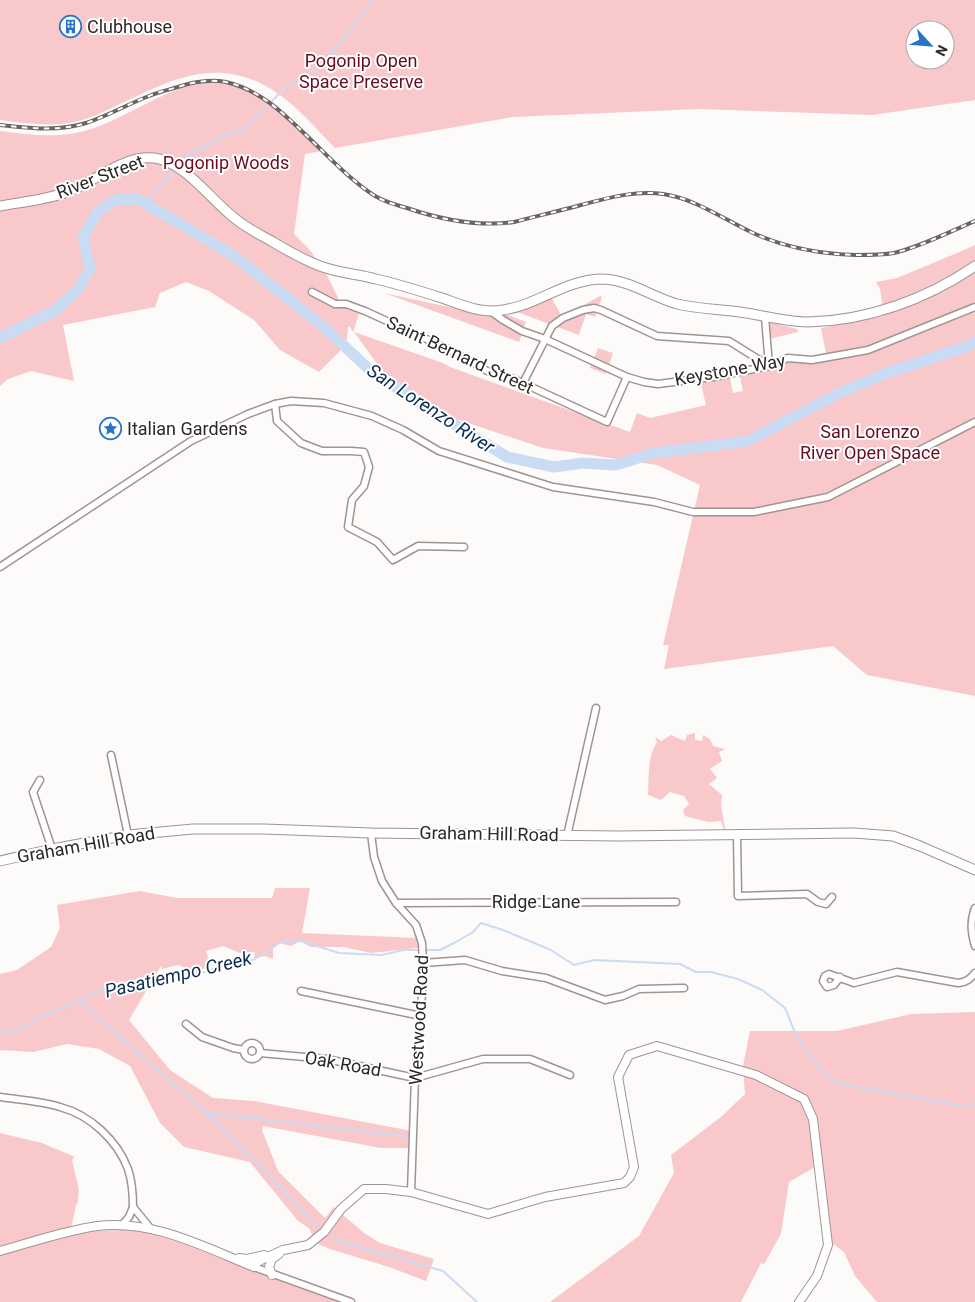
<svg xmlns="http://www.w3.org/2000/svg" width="975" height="1302" font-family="Roboto,sans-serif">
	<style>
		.green { fill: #f9c8ca; fill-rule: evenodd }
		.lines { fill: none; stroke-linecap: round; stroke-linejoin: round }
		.stream { stroke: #c9dcf3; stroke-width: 2 }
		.river { stroke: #c9dcf3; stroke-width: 11 }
		.minor-casing { stroke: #a19393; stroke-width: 9 }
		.tertiary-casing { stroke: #a19393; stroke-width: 10 }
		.secondary-casing { stroke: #a19393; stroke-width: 11 }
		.minor { stroke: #fff; stroke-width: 6 }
		.tertiary { stroke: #fff; stroke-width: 8 }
		.secondary { stroke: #fff; stroke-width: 9 }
		.rail-casing { stroke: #696565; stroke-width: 4 }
		.rail { stroke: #fff; stroke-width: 2; stroke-dasharray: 5.5; stroke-linecap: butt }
		.labels { text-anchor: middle; stroke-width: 4; stroke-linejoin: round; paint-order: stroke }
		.poi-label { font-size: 18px; fill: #2d2828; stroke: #fff; text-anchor: start }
		.park-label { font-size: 18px; fill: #690b21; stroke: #fff }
		.street-label { font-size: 18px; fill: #2d2828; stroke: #fff }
		.water-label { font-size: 19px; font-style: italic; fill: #0b2d50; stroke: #fff }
	</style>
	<rect width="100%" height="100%" fill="#fdfafa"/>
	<g class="green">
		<path d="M0,0H975V100L872,115L699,109L513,117L335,148C315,128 296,104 271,89C223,60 182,74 135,97C119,104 103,113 86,119C58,128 29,124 0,120ZM915,30H945V60H915Z"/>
		<path d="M216,82C267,85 289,116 322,151L305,154L294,234L309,249L325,271L343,308L359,314L353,332L350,327H348L347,339L340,351L319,372L280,350L254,320L209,291L186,282L160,293L155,307L63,325L74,381L31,371L8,379L0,386V131C30,135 61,139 91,129C134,115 170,83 216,82Z"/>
		<path d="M975,245V696L867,675L833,646L664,669L669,645H663L700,485L657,465L543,448L405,402L354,332L443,363L450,367L630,432L637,413L650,418L706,405L700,380L729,374L733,393L743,391L739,373L740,372L826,353L821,329L822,328L884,316L880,289L876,282L897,278L957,253Z"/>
		<path d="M384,293L472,312L503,313L526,322L519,342Z"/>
		<path d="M600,296L602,297L595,317L586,314L579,335L517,312L532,307L551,297L562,317Z"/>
		<path d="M769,322L797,329L798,332L769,339Z"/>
		<path d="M598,348L613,353L606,374L590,368Z"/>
		<path d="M695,733V740L702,741L703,735L710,739L713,746L725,749L719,752L722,761L710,769L717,778L709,784L722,795L721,805L726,835L721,821L708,822L685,816L683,810L689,804L684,796L670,792L661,800L648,795C649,778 647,757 657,742L655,737L661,741L671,735L685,741L687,735Z"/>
		<path d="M275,888H310L302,933L417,938L422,943L418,948L371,953L344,947H311L300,941L291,946L279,943L273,947V959L264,956L254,959L255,952L240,953L223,946L206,951L211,966L196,972L178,965L162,969L161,966L129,1020L170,1070L213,1098L254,1101L412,1131V1148H381L263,1126L262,1130L278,1171L325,1218L334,1207L364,1233L380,1243L434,1259L426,1281L389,1267L330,1249L316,1243L309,1228L298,1221L250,1162L184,1147L160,1123L130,1066L99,1049L67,1044L33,1052L0,1050V974L17,970L51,947L60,928L57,905L140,891L177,898H272Z"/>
		<path d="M975,1012V1302H877L855,1276L844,1252L825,1238L817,1166L789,1182L781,1234L764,1264L761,1263L741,1302H550L639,1236L674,1173L671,1155L721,1117L745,1094L743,1066L750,1031H837L911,1014Z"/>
		<path d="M0,1133L42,1143L75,1157L72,1160L79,1190L78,1198V1202L76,1205L70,1233C101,1230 128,1229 160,1232L349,1302H0Z"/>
	</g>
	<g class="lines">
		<g class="stream">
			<path d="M179,166L190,154L234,131L241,132L285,88L319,67L346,36L367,8L372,0"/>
			<path d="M145,203L176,169"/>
			<path d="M79,1001L206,1113L270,1176L316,1226"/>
			<path d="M0,1033L17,1031L35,1020L100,991L149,977L205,972L233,962L253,960L281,942L301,941L339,953L381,955L404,950H440L454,943L473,932L481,923L503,930L551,950L574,965L594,960L680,964L696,972H711L738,979L762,990L785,1008L796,1035L807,1052L828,1077L841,1084L962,1106L975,1103"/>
			<path d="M207,1113L405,1136"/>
			<path d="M334,1240L443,1271L477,1302"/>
		</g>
		<path class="river" d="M0,338L56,310L78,289L90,269L83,237L98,212L115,200L138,199L234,256L324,327L373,373L507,457L554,467L583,463L616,465L654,453L748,441L839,393L887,373L968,346L975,342"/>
		<defs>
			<g id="minor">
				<path d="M312,292L335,304H346L365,311L457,353L487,371L514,379L607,422L627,377"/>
				<path d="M492,312L503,320L522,331L545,339L627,377L644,382L658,384L713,377L769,366L788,358L812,360L868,350L975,307"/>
				<path d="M765,317L769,366"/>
				<path d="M523,383L552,326L563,318L583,310L594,308L601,310L657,336L729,341L769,366"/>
				<path d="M275,404L277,421L301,443L322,451H351L364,452L369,467L364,486L352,500L348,527L377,542L393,560L418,546L464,547"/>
				<path d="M0,567L191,441L248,414L275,404L291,401L324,403L372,416L403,430L439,451L553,487L654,502L693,512H754L828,497L975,422"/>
				<path d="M111,755L128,835"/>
				<path d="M40,780L33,792L52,849"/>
				<path d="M371,833L374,857L382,881L396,903L416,925L422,943L423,963L421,1016L415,1078L411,1192"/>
				<path d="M737,835L738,896L807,894L818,902L826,904L832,897"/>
				<path d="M567,836L596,708"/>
				<path d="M396,903L676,902"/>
				<path d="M975,908C970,921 971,932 975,946"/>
				<path d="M423,963L465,960L502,971L546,978L605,1000L623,996L639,989L684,988"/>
				<path d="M840,977L834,985L827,987L823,981L825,976L829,974L854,983L897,972L958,983C967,982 970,979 975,973"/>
				<path d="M301,991L421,1016"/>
				<path d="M186,1024L202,1037L233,1048L244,1050"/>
				<circle cx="252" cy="1051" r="8"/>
				<path d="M260,1053L327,1059L415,1078L483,1059H530L570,1075"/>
				<path d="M0,1097C20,1100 41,1101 60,1107C90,1115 117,1140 128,1169C132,1181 133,1195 133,1207"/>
				<path d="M121,1226L129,1217L133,1207L151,1229"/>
				<path d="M254,1267L351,1302"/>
			</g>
			<g id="tertiary">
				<path d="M0,1251C32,1242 64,1231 97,1226C153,1219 204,1247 254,1267L256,1263L263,1259L283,1250L308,1245L324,1232L341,1209L364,1189H386L411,1192L488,1214L545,1197L624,1183L630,1177L634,1167L618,1077L629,1055L657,1046L756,1075L804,1099L813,1119L828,1245L817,1276L799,1302"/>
				<path d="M239,1258L247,1259L264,1255"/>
				<path d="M272,1275L269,1267L272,1259L279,1254"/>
			</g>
			<g id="secondary">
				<path d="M0,206C22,202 46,200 67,192C96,182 122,155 154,158C185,161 213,203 237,220C248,229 261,235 273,242C288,251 304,260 320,266C338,273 358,274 376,279C398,284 420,291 442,298C462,305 481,314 503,310C538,305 566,279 603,279C630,280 652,297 677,304C698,309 719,309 740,312C762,315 785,322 808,322C867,321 927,299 975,266"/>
				<path d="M0,861L52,849L128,835L193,829H264L371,833L618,836L854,833L893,836L920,846L975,870"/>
			</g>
		</defs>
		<use href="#minor" class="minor-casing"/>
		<use href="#tertiary" class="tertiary-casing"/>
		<use href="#secondary" class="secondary-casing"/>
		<use href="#minor" class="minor"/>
		<use href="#tertiary" class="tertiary"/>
		<use href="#secondary" class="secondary"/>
		<defs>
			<path id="rail" d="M0,125C29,128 57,132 86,123C108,116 128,104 149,96C158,92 168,90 178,87C193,82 210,79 226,82C260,90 283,113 307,136C328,156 350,180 375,196C385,202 396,205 407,208C442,220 477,227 514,222C537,216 559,211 581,205C608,198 635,190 663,194C696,199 723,219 753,233C786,248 821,254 856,255C869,255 882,255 894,253C922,246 949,232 975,221"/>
		</defs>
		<use href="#rail" class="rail-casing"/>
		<use href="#rail" class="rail"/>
	</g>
	<defs>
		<symbol id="building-ring" viewBox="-11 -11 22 22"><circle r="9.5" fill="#fff" stroke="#2874c4" stroke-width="1.5"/><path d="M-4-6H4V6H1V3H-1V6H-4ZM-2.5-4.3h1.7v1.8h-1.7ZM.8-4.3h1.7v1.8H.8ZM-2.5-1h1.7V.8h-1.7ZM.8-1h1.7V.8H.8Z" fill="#2874c4"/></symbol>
		<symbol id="sight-ring" viewBox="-11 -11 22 22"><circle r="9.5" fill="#fff" stroke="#2874c4" stroke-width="1.5"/><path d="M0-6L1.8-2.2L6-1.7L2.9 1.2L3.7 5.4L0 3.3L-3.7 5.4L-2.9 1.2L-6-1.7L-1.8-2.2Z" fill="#2874c4"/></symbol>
	</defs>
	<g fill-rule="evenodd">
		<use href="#building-ring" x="58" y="14" width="25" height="25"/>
		<use href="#sight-ring" x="98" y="416" width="25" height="25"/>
	</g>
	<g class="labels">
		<g class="poi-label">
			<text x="87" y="33">Clubhouse</text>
			<text x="127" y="435">Italian Gardens</text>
		</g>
		<g class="park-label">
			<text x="361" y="67">Pogonip Open<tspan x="361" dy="21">Space Preserve</tspan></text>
			<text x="226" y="169">Pogonip Woods</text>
			<text x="870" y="438">San Lorenzo<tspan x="870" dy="21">River Open Space</tspan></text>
		</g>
		<g class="street-label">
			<text transform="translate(100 177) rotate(-21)" y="6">River Street</text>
			<text transform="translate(460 355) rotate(25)" y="6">Saint Bernard Street</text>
			<text transform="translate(730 370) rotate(-10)" y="6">Keystone Way</text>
			<text transform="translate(489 834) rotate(1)" y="6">Graham Hill Road</text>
			<text transform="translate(86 845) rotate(-10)" y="6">Graham Hill Road</text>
			<text x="536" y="908">Ridge Lane</text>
			<text transform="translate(419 1020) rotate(-87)" y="6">Westwood Road</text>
			<text transform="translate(343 1064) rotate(10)" y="6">Oak Road</text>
		</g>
		<g class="water-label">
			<text transform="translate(431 408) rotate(33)" y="7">San Lorenzo River</text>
			<text transform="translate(178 974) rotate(-13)" y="7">Pasatiempo Creek</text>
		</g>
	</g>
	<g transform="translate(930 45) rotate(116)"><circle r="24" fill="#ffffff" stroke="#aba9a9"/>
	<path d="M0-4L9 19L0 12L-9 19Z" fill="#2874c4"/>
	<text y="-8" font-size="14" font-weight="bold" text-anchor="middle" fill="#2d2828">N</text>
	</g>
</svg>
